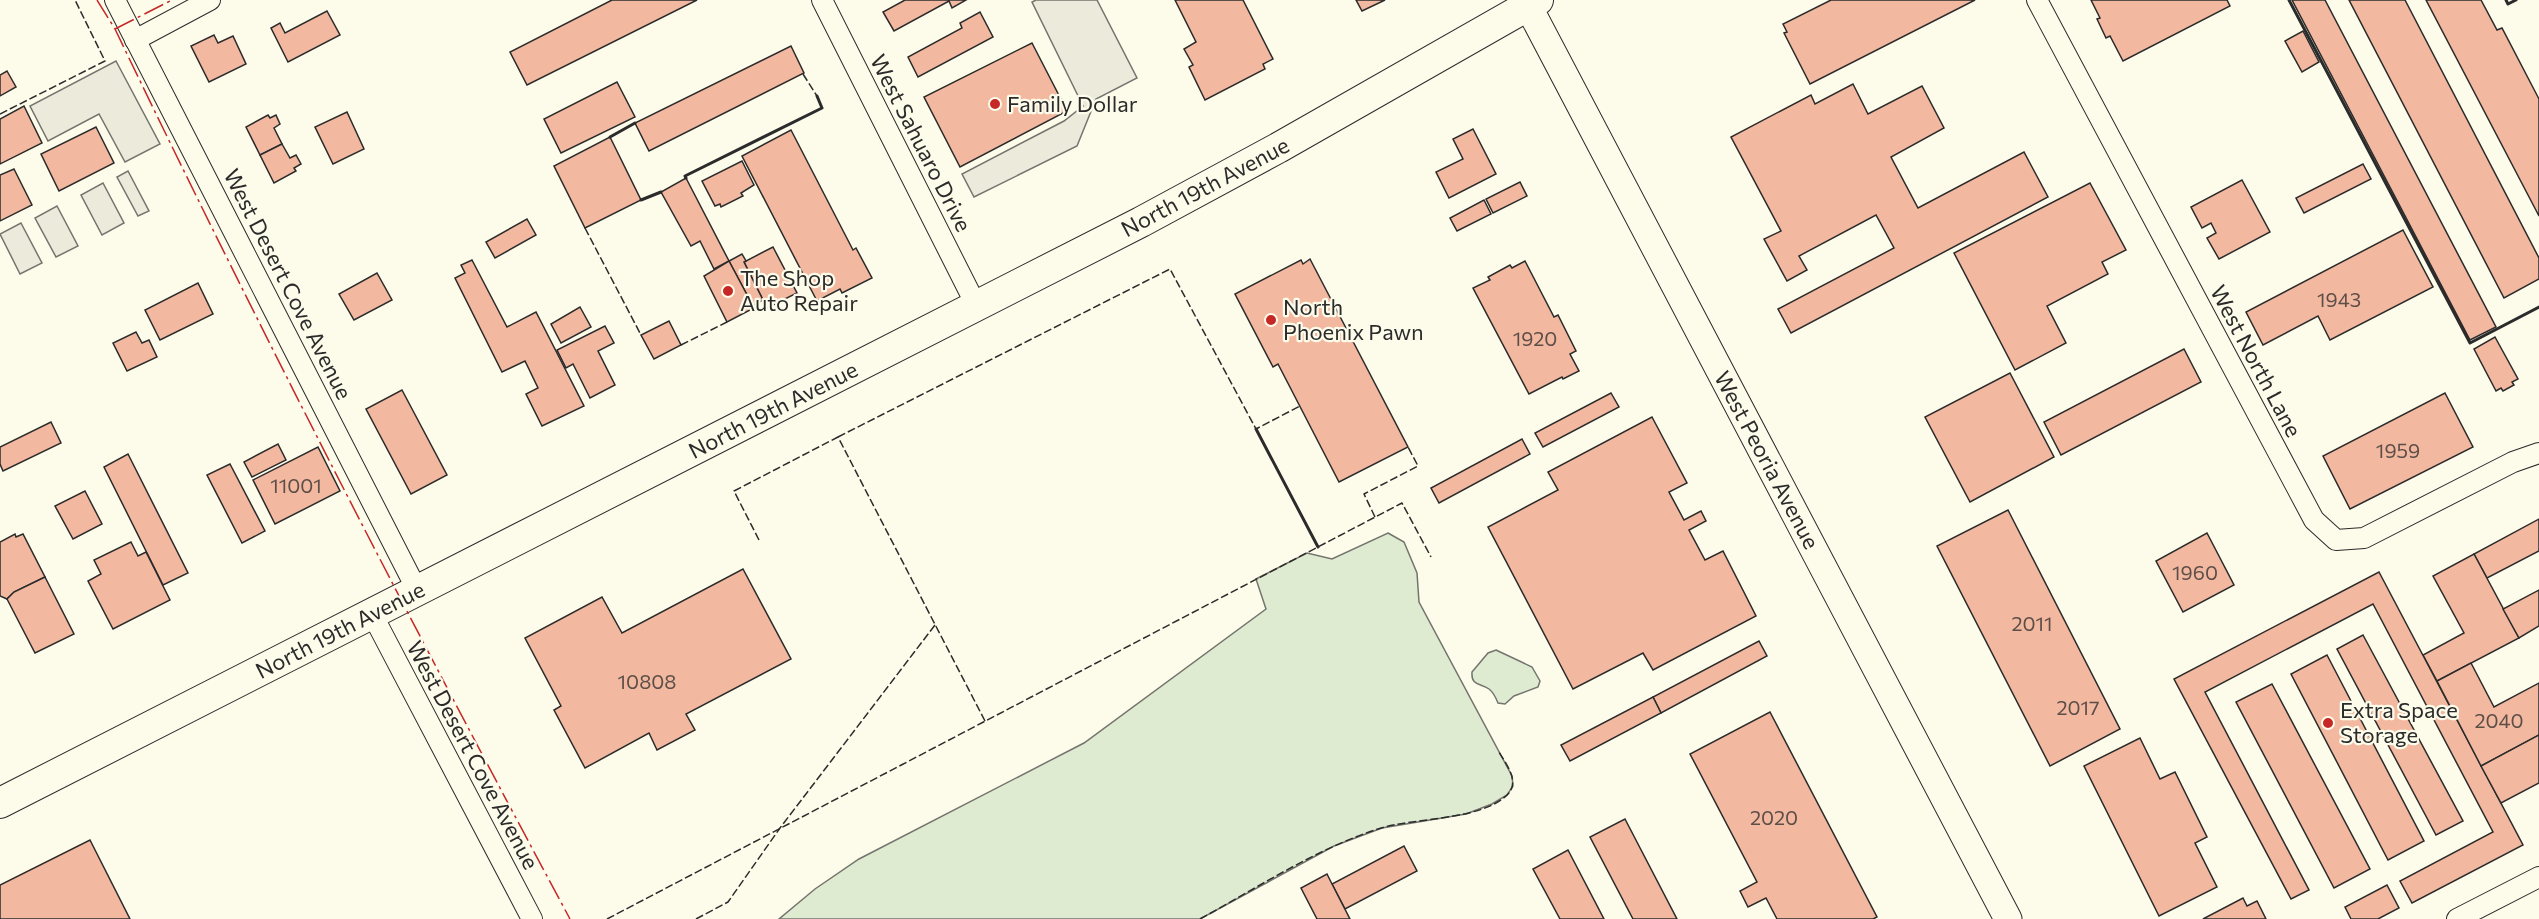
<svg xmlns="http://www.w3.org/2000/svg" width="2539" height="919" font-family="Commissioner,sans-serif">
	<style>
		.green { fill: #deebd1; stroke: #74746e; stroke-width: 1.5 }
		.parking { fill: #eceadb; stroke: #74746e; stroke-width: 1.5 }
		.building { fill: #f2b8a0; stroke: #2b2b2b; stroke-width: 1.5 }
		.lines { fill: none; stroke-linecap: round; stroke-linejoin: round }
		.street-casing { stroke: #2b2b2b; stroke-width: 22 }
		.secondary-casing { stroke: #2b2b2b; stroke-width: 29 }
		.primary-casing { stroke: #2b2b2b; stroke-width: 32 }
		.street { stroke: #fdfbea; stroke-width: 20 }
		.secondary { stroke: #fdfbea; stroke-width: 27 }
		.primary { stroke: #fdfbea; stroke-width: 30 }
		.fence { stroke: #2b2b2b; stroke-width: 1.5; stroke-dasharray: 8 3; stroke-linecap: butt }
		.wall { stroke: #2b2b2b; stroke-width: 3 }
		.power { stroke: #c62828; stroke-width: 1.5; stroke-dasharray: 21 4.5 3 4.5; stroke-linecap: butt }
		.poi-dot { fill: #c62828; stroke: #fdfbea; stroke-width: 2 }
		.labels { text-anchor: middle; stroke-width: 4.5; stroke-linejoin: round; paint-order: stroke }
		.number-label { font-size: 20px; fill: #5d4e48 }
		.poi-label { font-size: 22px; fill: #2b2b2b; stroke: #fdfbea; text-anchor: start }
		.street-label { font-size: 22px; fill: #2b2b2b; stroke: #fdfbea }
	</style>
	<rect width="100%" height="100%" fill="#fdfbea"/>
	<g class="green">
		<path d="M1388,533L1404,542L1417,573L1419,602L1512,776L1513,786L1507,795L1492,804L1466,814L1382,828L1334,846L1200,919H779L815,889L859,859L1084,743L1266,609L1256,579L1307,553L1332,559Z"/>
		<path d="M1496,650L1532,667L1540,681L1538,687L1514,696L1505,704L1498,703C1496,698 1493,692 1489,689C1480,683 1471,686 1472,672L1488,653Z"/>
	</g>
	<g class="parking">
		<path d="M1036,0H1097L1137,78L1096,99L1077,146L974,197L962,174L1064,121L1083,106L1032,2Z"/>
		<path d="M116,61L160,144L125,162L99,114L48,141L30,106Z"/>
		<path d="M128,171L149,211L138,216L117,177Z"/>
		<path d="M103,183L124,223L102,235L81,195Z"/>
		<path d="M57,206L78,246L56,257L35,218Z"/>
		<path d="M21,223L42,263L20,274L0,234Z"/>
	</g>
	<g class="building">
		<path d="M612,0H697L527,85L510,52Z"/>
		<path d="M905,0H966L952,8L949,1L894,31L883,12Z"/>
		<path d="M1175,0H1243L1273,59L1263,64L1265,69L1205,100L1189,67L1193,65L1184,49L1196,42Z"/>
		<path d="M1356,0H1385L1362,11Z"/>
		<path d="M1831,0H1975L1810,84L1784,33L1787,32L1783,24Z"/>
		<path d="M2091,0H2227L2230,6L2123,61L2110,36L2106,38L2097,19L2100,18Z"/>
		<path d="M2292,0H2325L2496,327L2470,340Z"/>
		<path d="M2349,0H2405L2539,258V279L2504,298Z"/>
		<path d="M2426,0H2481L2497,30L2502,28L2539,99V216Z"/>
		<path d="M327,11L340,35L288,62L271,28L280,23L285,33Z"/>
		<path d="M980,12L993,37L918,77L908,57L962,28L960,23Z"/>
		<path d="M2303,31L2319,62L2302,72L2285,41Z"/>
		<path d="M214,35L218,43L233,36L246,64L209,82L191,46Z"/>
		<path d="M1032,43L1067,111L960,167L924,97Z"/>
		<path d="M791,46L804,73L649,151L635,123Z"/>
		<path d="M7,71L16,87L0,96V75Z"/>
		<path d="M617,82L635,117L561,153L544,119Z"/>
		<path d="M1853,84L1868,114L1922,86L1944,128L1891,157L1918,208L2024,152L2048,197L1791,333L1778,309L1894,248L1876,215L1799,256L1807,270L1787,281L1764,239L1781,231L1731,137L1811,95L1815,104Z"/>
		<path d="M24,106L42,143L0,164V119Z"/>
		<path d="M347,112L364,149L333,164L315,127Z"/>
		<path d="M268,115L270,118L276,115L280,124L274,128L282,144L260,155L246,127Z"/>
		<path d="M96,127L114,163L59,191L41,154Z"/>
		<path d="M1473,129L1496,174L1449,198L1436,172L1463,159L1453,139Z"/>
		<path d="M791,130L853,250L856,248L872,278L842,293L840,289L817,301L742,156Z"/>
		<path d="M610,137L641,200L585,228L554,166Z"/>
		<path d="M282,144L290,158L296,155L301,164L294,168L296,171L274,183L260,155Z"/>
		<path d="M742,161L754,185L741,193L743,196L721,207L720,204L715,206L702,181Z"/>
		<path d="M2363,164L2371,179L2304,213L2296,198Z"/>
		<path d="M14,169L32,205L0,221V175Z"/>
		<path d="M686,178L729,261L714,269L700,241L691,246L661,192Z"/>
		<path d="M2242,180L2270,232L2219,259L2207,238L2216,233L2211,223L2202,228L2191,207Z"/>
		<path d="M1520,182L1527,196L1493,213L1486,199Z"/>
		<path d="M2090,183L2126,250L2102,262L2108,274L2047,306L2066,343L2015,370L1954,253Z"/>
		<path d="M1484,200L1491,214L1457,231L1450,218Z"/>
		<path d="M527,219L536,235L495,258L486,242Z"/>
		<path d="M2403,230L2433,287L2330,340L2318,316L2263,345L2246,312Z"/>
		<path d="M773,247L797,293L767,308L744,262Z"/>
		<path d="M742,254L746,261L744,262L763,300L753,306L729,261Z"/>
		<path d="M1310,259L1408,447L1339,482L1278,364L1273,367L1235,294L1301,260L1303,264Z"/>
		<path d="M472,260L507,327L536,312L584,406L542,426L526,394L538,388L525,361L502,372L455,278L465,273L461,265Z"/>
		<path d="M729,261L754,308L727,322L704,276Z"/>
		<path d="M1525,261L1554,317L1558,315L1576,351L1570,354L1579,371L1563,379L1562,377L1529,394L1473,288L1490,280L1488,277L1510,265L1512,268Z"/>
		<path d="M377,273L392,300L354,320L339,294Z"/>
		<path d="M198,283L213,314L160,340L145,310Z"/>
		<path d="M580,307L591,327L561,343L551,324Z"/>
		<path d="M669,321L681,345L654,359L641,335Z"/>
		<path d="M605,326L614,343L598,351L615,385L590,398L573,364L566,368L557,350Z"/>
		<path d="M136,332L142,343L149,340L157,357L127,371L113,343Z"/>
		<path d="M2495,337L2518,379L2512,382L2514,385L2503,391L2501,388L2496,391L2474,349Z"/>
		<path d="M2184,349L2201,382L2061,455L2044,422Z"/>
		<path d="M2010,373L2054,457L1970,502L1925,417Z"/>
		<path d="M402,390L447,475L411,494L366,409Z"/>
		<path d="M1611,393L1619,407L1543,447L1535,433Z"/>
		<path d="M2445,393L2473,447L2350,509L2323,456Z"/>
		<path d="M1652,417L1687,483L1669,492L1684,520L1701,511L1706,521L1689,530L1705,560L1723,551L1756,616L1653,670L1643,653L1573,689L1488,527L1558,490L1548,472Z"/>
		<path d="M51,422L61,443L3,471L0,464V447Z"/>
		<path d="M1522,439L1530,454L1439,503L1431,488Z"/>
		<path d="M278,444L286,460L252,477L244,462Z"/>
		<path d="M318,447L340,491L275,524L253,480Z"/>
		<path d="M128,454L188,573L163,585L104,467Z"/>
		<path d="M230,464L265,531L242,543L207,475Z"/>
		<path d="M85,491L102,524L73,539L55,506Z"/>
		<path d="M2008,510L2120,729L2050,766L1937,546Z"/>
		<path d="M2539,519V551L2487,578L2474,554Z"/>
		<path d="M2207,533L2234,585L2183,612L2156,561Z"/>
		<path d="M15,534L16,537L23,534L45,577L14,592L7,599L0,596V542Z"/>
		<path d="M131,542L138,556L146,552L170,600L113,629L88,581L101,574L94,560Z"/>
		<path d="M2474,554L2519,638L2437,681L2423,655L2464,633L2433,576Z"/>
		<path d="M743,569L791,659L686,714L695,730L657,750L649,733L585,768L554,710L561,706L525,638L602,597L622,633Z"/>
		<path d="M2379,572L2523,845L2412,903L2400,881L2493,832L2373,604L2205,692L2309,890L2291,899L2174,679Z"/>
		<path d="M45,577L74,634L35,653L7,599L14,592Z"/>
		<path d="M2539,590V626L2519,638L2503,609Z"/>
		<path d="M2363,635L2463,821L2436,835L2337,649Z"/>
		<path d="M1759,641L1767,656L1661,713L1653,697Z"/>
		<path d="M2327,655L2424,841L2388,860L2291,674Z"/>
		<path d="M2471,663L2494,707L2539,683V735L2481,766L2437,681Z"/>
		<path d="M2272,684L2370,869L2334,888L2236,702Z"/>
		<path d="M1653,697L1661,713L1570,761L1561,745Z"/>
		<path d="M1770,712L1877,917L1873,919H1777L1766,898L1748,907L1740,891L1757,882L1690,754Z"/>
		<path d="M2539,735V783L2501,803L2481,766Z"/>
		<path d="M2140,738L2160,779L2175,772L2207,837L2195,843L2217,887L2159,916L2084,766Z"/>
		<path d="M1625,819L1677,919H1633L1590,837Z"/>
		<path d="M90,840L130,919H0V885Z"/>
		<path d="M1404,846L1417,871L1345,909L1332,884Z"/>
		<path d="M1568,850L1604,919H1560L1533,869Z"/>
		<path d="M1327,874L1332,884L1350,919H1317L1301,888Z"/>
		<path d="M2387,885L2399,908L2378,919H2351L2345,907Z"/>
		<path d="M2243,898L2247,906L2257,901L2266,919H2203Z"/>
	</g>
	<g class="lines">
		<defs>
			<g id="street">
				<path d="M115,0L417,590"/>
				<path d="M822,0L977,307"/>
				<path d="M2037,0L2314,520L2336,540L2364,538L2513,462L2539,453"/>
				<path d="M135,40L210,0"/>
				<path d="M372,614L532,919"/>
				<path d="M2457,919L2539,877"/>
			</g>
			<path id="secondary" d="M1525,0L2008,919"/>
			<path id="primary" d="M0,803L1141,222L1278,148L1538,0"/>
		</defs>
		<use href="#street" class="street-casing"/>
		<use href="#secondary" class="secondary-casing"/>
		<use href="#primary" class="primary-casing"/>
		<use href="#street" class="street"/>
		<use href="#secondary" class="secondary"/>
		<use href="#primary" class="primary"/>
		<g class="fence">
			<path d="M803,74L817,96"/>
			<path d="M0,114L105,61L75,0"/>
			<path d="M585,228L641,335"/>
			<path d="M681,345L727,322"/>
			<path d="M838,437L1170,269L1256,429L1300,406"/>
			<path d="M1375,517L1364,494L1418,466L1408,447"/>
			<path d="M759,540L734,491L838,437L985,721"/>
			<path d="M607,919L1402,503L1431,557"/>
			<path d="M696,919L728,902L780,828L935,625"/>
			<path d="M1200,919C1259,887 1317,848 1381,828C1414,818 1484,820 1508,794C1520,781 1506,764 1499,752"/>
		</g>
		<g class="wall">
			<path d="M2289,0L2470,343L2539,307"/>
			<path d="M2506,0L2508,4L2516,0"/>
			<path d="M610,137L635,123"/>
			<path d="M686,178L685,176L822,108L817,96"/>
			<path d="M641,200L661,192"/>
			<path d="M1256,429L1318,547"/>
		</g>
		<g class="power">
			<path d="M97,0L115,29C259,329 412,625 570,919"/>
			<path d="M115,29L172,0"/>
		</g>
	</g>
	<g class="poi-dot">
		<circle cx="995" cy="104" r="6"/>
		<circle cx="728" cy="291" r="6"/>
		<circle cx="1271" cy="320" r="6"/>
		<circle cx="2328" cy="723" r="6"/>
	</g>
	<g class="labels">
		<g class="number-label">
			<text x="2339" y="307">1943</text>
			<text x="1535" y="346">1920</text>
			<text x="2398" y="458">1959</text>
			<text x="296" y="493">11001</text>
			<text x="2195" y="580">1960</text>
			<text x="2032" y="631">2011</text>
			<text x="647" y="689">10808</text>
			<text x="2078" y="715">2017</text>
			<text x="2499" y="728">2040</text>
			<text x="1774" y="825">2020</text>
		</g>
		<g class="poi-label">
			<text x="1007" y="112">Family Dollar</text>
			<text x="740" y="286">The Shop<tspan x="740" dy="25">Auto Repair</tspan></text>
			<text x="1283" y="315">North<tspan x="1283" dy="25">Phoenix Pawn</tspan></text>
			<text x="2340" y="718">Extra Space<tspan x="2340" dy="25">Storage</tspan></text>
		</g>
		<g class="street-label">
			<text transform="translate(921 143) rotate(63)" y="8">West Sahuaro Drive</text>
			<text transform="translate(1205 187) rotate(-28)" y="8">North 19th Avenue</text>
			<text transform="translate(288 284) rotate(63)" y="8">West Desert Cove Avenue</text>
			<text transform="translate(2256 361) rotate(62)" y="8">West North Lane</text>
			<text transform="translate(773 410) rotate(-27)" y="8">North 19th Avenue</text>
			<text transform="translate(1767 460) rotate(62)" y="8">West Peoria Avenue</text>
			<text transform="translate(340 630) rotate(-27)" y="8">North 19th Avenue</text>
			<text transform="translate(473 755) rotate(62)" y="8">West Desert Cove Avenue</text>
		</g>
	</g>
</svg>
